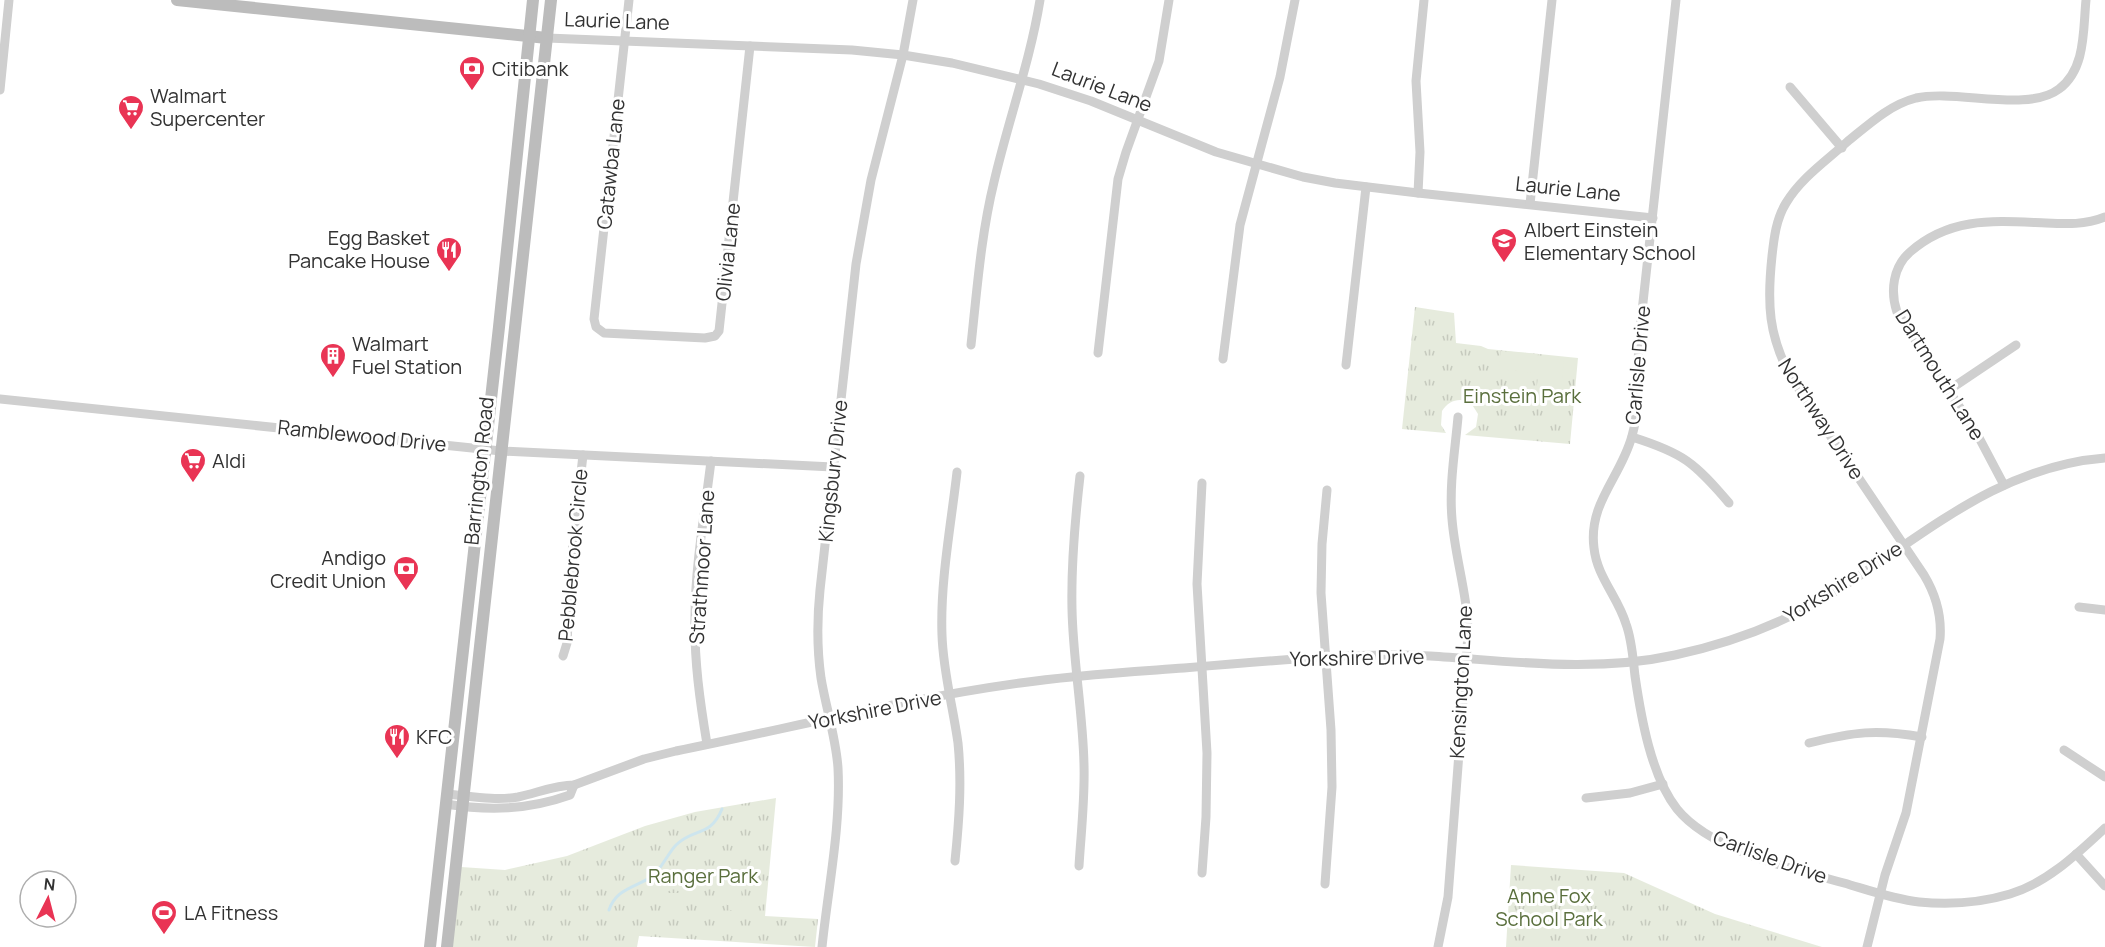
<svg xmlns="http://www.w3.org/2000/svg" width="2105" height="947" font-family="Manrope,sans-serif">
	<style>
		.park { fill: url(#park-tufts) }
		.pitch { fill: #e6ebdd }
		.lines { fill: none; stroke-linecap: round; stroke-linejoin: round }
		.stream { stroke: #cde5ee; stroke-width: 3 }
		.street { stroke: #cfcfcf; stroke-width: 9 }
		.secondary { stroke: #bcbcbc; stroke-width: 12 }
		.labels { text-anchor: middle; stroke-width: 6; stroke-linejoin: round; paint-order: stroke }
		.street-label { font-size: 20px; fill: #323232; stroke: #fff }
		.poi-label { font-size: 20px; fill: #323232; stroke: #fff; text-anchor: start }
		.park-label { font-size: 20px; fill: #5a6f3d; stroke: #fff }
	</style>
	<defs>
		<pattern id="park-tufts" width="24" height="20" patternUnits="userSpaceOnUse" patternTransform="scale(1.5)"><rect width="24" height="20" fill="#e6ebdd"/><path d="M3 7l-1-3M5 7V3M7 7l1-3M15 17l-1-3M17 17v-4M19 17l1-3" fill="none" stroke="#c6cabe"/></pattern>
	</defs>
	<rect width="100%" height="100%" fill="#fff"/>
	<g class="park">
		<path d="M1415,307L1454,313L1456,343L1481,346L1488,349L1578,358L1570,444L1465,435L1476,427L1478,414L1471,403C1460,397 1449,400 1442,411L1441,425L1446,433L1402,429Z"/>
		<path d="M776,798L765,916L818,919L815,947L639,936L637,947H452L461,867L505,870L567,856L645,826L695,812Z"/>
		<path d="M1511,865L1624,873L1715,914L1822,947H1506Z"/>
	</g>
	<g class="pitch">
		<path d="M1501,351L1538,354L1536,373L1499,369Z"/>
		<path d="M1540,357L1564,360L1559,406L1535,403Z"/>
		<path d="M730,868H738V873H742L741,905H738V910H730V905H727V873H730Z"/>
		<path d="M661,893H684L683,906L660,905Z"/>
	</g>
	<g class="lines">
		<path class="stream" d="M609,910C616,889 634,888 651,877C660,872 668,853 676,845C694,827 710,838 722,809"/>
		<g class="street">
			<path d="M629,0L594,319L596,327L604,333L705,338L715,336L719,331L750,46"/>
			<path d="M1676,0L1639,339C1637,371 1641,404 1632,436C1621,477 1588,503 1594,548C1597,577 1618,597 1626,624C1632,640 1633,659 1635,676C1641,717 1651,776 1677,809C1711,851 1793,869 1844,883C1868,890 1893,899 1919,902C1950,905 1980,903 2010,894C2047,883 2077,854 2105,828"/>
			<path d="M547,38L852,50L903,55L952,63L1039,84L1091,101L1216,152L1303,177L1335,183L1418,193L1653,218"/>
			<path d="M1790,87L1842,148"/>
			<path d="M0,90L9,0"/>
			<path d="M1418,193L1420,152L1416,81L1424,0"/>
			<path d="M1530,204L1552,0"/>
			<path d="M971,345C977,290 981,235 994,182C1008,121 1030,62 1040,0"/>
			<path d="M1098,353L1118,179L1126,152L1159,61L1169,0"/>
			<path d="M1223,359L1240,225L1280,77L1295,0"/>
			<path d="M1346,365L1366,187"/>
			<path d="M1949,390L2016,345"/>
			<path d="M0,399L501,451L833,467"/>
			<path d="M1632,437C1683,453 1694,462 1729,503"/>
			<path d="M2004,485L1976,432L1897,312C1890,291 1893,267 1910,252C1951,216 1996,221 2046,223C2066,224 2086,225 2105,217"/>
			<path d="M2079,607L2105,610"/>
			<path d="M563,656L567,643L571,561L583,455"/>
			<path d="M1809,743C1854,732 1876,729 1922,737"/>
			<path d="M707,744C700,702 694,660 695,617C695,567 705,511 711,461"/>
			<path d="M2064,750L2105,777"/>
			<path d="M447,794C470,796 494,801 518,797C537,793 555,785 574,785L644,759L676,751C790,728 904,699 1020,683C1074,675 1129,672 1184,668C1231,664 1278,660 1325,657C1360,655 1395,654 1430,656C1512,661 1593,673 1675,655C1726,644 1776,626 1821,600C1914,545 1991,467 2105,458"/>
			<path d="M1586,798L1630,793L1663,784"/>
			<path d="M445,804C489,811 528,810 570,795L574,785"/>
			<path d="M2076,854L2105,886"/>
			<path d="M955,861C959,822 962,783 958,743C953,707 943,671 942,635C940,582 951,525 957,472"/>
			<path d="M1079,866C1081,833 1085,799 1084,765C1083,713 1073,661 1072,609C1071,565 1075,520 1080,476"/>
			<path d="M1202,873L1206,817L1207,753L1197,584L1202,483"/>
			<path d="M1325,884L1332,787L1331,730L1321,593L1322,544L1327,490"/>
			<path d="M822,947C828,888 841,827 838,768C836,738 826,708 821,678C817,649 817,619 820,590L856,264L871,180L903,55L913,0"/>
			<path d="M1438,947L1448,897L1468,635C1468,595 1455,558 1452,519C1449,485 1455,451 1458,417"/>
			<path d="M1867,947L1885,875L1906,813L1940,639C1942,615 1936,595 1924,575L1792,379C1768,336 1767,303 1772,256C1774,238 1776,219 1786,203C1801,178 1826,161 1847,142C1868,125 1889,105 1916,98C1956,89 2028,113 2059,89C2086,69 2083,30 2086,0"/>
		</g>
		<g class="secondary">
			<path d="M177,0L547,38"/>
			<path d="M430,947L499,327L533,0"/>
			<path d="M447,947L551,0"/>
		</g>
	</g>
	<defs>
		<symbol id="bank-pin" viewBox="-11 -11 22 30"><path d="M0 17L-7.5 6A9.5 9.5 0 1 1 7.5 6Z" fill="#e93454" stroke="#fff"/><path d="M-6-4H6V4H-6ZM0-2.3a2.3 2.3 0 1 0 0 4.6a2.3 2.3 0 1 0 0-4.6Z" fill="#fff"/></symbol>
		<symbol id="supermarket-pin" viewBox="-11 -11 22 30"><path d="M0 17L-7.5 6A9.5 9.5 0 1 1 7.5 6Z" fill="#e93454" stroke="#fff"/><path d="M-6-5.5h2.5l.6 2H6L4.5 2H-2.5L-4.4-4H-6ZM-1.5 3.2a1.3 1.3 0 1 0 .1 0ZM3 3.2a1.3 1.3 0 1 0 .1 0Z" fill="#fff"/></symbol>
		<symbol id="school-pin" viewBox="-11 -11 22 30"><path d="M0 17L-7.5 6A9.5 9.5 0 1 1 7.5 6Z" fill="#e93454" stroke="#fff"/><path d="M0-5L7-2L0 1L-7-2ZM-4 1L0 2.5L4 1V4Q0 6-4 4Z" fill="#fff"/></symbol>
		<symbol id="restaurant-pin" viewBox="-11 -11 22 30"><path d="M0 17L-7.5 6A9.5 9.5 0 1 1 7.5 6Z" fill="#e93454" stroke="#fff"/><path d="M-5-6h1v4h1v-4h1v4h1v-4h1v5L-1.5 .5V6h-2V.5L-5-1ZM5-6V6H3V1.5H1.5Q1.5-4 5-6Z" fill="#fff"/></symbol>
		<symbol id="building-pin" viewBox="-11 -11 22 30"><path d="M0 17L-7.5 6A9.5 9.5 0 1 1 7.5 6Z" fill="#e93454" stroke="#fff"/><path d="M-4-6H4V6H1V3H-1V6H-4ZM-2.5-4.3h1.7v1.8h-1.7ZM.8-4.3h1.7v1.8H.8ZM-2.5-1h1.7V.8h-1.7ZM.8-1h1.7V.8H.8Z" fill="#fff"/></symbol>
		<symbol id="stadium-pin" viewBox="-11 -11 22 30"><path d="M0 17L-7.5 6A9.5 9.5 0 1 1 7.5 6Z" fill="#e93454" stroke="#fff"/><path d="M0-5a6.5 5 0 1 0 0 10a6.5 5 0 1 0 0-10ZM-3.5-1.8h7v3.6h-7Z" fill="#fff"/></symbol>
	</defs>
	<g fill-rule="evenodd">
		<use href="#bank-pin" x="457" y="54" width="30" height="40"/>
		<use href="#supermarket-pin" x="116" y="93" width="30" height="40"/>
		<use href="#school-pin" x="1489" y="226" width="30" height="40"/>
		<use href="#restaurant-pin" x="434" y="235" width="30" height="40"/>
		<use href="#building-pin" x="318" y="341" width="30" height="40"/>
		<use href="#supermarket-pin" x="178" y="446" width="30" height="40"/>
		<use href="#bank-pin" x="391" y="554" width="30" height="40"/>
		<use href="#restaurant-pin" x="382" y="722" width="30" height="40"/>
		<use href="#stadium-pin" x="149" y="898" width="30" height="40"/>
	</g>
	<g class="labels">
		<g class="street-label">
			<text transform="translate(617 21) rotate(2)" y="7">Laurie Lane</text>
			<text transform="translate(1102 87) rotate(21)" y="7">Laurie Lane</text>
			<text transform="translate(611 164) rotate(-84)" y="7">Catawba Lane</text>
			<text transform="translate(1568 189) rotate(6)" y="7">Laurie Lane</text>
			<text transform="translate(728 252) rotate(-84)" y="7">Olivia Lane</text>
			<text transform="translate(1638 365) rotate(-85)" y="7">Carlisle Drive</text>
			<text transform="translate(1940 375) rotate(58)" y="7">Dartmouth Lane</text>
			<text transform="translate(1821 419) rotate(57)" y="7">Northway Drive</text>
			<text transform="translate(362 436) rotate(6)" y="7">Ramblewood Drive</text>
			<text transform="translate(479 471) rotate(-84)" y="7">Barrington Road</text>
			<text transform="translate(833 471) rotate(-84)" y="7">Kingsbury Drive</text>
			<text transform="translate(573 555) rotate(-85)" y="7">Pebblebrook Circle</text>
			<text transform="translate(702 567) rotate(-86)" y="7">Strathmoor Lane</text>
			<text transform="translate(1843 582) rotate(-32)" y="7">Yorkshire Drive</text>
			<text transform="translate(1357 658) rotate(-1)" y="7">Yorkshire Drive</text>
			<text transform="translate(1461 682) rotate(-87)" y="7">Kensington Lane</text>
			<text transform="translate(875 710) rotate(-11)" y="7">Yorkshire Drive</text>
			<text transform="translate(1770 857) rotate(20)" y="7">Carlisle Drive</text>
		</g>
		<g class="poi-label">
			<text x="492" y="76">Citibank</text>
			<text x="150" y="103">Walmart<tspan x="150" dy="23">Supercenter</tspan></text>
			<text x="1524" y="237">Albert Einstein<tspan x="1524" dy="23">Elementary School</tspan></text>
			<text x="430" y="245" text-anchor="end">Egg Basket<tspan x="430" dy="23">Pancake House</tspan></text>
			<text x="352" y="351">Walmart<tspan x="352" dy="23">Fuel Station</tspan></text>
			<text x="212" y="468">Aldi</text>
			<text x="386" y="565" text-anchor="end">Andigo<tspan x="386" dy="23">Credit Union</tspan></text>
			<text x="416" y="744">KFC</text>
			<text x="184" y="920">LA Fitness</text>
		</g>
		<g class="park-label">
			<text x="1522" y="403">Einstein Park</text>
			<text x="703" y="883">Ranger Park</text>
			<text x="1549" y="903">Anne Fox<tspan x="1549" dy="23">School Park</tspan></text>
		</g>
	</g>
	<g transform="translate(48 899) rotate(6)"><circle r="28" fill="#ffffff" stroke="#adadad" stroke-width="1.5"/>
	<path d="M0-4.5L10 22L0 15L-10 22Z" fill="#e93454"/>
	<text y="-9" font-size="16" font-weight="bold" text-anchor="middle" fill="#323232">N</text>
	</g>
</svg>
